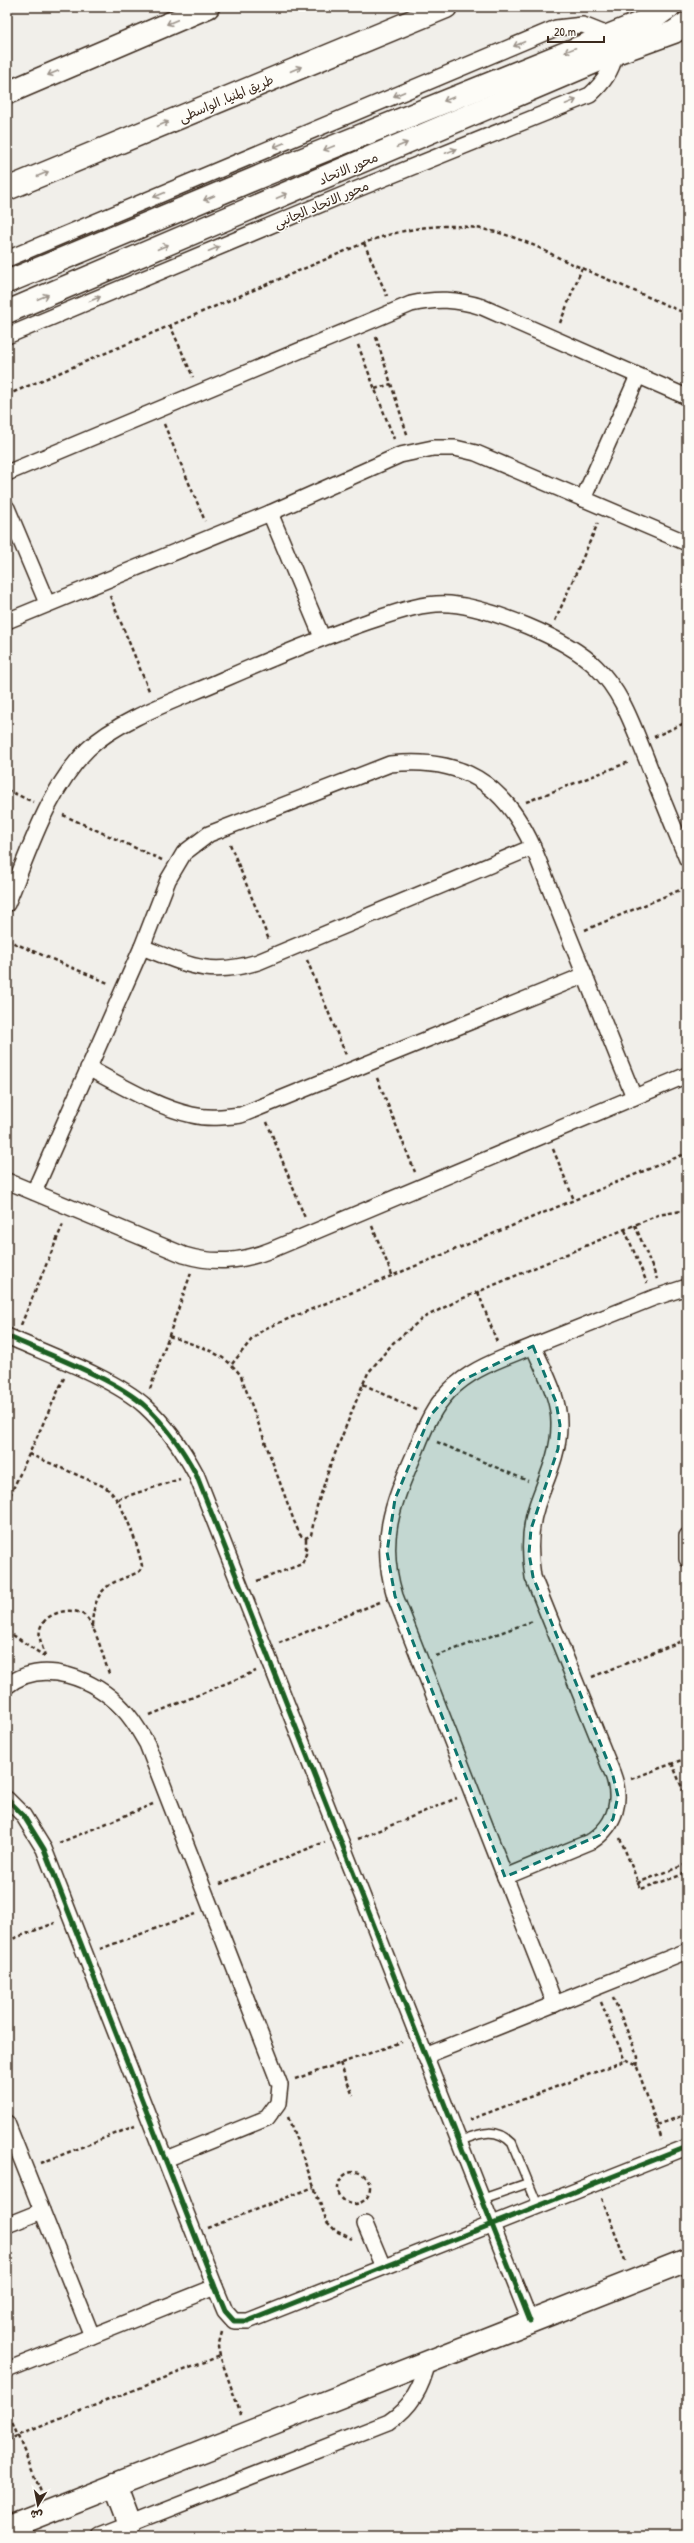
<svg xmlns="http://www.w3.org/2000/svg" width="694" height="2543" font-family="'Patrick Hand','Playpen Sans Arabic',sans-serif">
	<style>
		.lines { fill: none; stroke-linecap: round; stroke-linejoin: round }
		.lane-casing { stroke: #3b2a1e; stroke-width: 11 }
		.street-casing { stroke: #3b2a1e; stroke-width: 18 }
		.secondary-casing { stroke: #3b2a1e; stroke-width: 25 }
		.primary-casing { stroke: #3b2a1e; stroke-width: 25 }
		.path { stroke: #3b2a1e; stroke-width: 2.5; stroke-dasharray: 4 3; stroke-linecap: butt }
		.lane { stroke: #fdfcf7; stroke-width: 8 }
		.street { stroke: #fdfcf7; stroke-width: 15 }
		.secondary { stroke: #fdfcf7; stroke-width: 22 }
		.primary { stroke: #fdfcf7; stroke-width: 22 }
		.cycleway-casing { stroke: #fdfcf7; stroke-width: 8 }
		.cycleway { stroke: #1b5e20; stroke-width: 5 }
		.oneway { stroke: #9c938a }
		.marked { fill: #0f766e; fill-opacity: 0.2; stroke: #0f766e; stroke-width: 3; stroke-dasharray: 8 5; stroke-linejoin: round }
		.labels { text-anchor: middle; stroke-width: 3; stroke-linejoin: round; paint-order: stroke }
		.street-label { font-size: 13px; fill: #3b2a1e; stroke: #fdfcf7 }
	</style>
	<rect width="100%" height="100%" fill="#f1efea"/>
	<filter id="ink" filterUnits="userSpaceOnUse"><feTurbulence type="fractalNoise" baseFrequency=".025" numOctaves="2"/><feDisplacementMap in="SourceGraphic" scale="8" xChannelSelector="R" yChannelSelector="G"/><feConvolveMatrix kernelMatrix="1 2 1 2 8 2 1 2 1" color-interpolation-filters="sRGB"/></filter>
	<g filter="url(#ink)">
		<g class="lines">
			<defs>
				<g id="lane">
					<path d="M459,2141C479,2134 495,2126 512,2143L538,2206"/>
					<path d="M482,2199L528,2183"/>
				</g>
				<g id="street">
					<path d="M7,259L556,28L583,25L608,35"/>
					<path d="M7,336L350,192L590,95C604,82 611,72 616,53"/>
					<path d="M7,473L411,304C436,298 457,299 482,307L687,397"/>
					<path d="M583,499L638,376"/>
					<path d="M7,508L47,603"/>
					<path d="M270,513L322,637"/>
					<path d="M7,621L270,513L400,455L433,448H455L476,453L687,543"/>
					<path d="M7,904C29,852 47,790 88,749C119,719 182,698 222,680C270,659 318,639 367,622C394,613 422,602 450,604C491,608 567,638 596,667C622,692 633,726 646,758C659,792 673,825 687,859"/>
					<path d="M142,947C188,965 208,977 258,962L533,847"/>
					<path d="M88,1068C121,1085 156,1107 192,1115C208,1119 225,1117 241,1115L585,975"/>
					<path d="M7,1181L184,1255C214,1264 241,1262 271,1250L687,1075"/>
					<path d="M34,1192L142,947L168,880L184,853L209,834L390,764C461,756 504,783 533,847L634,1097"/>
					<path d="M7,1336C46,1354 114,1378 145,1406C167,1426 182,1448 196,1474L530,2321"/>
					<path d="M687,1536V1559"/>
					<path d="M7,1686C43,1657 95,1679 123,1709C133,1719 140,1732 147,1744L280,2085L278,2103L267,2118L166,2159"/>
					<path d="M7,1799L23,1815L44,1849L215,2287L225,2311L234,2321H248L687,2147"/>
					<path d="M505,1877L592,1841C616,1824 623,1800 612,1772L533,1577C529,1552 529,1529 537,1505C546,1479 559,1454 559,1426C560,1398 544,1371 533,1346"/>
					<path d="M555,2004L395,1596C378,1541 392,1505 414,1455C422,1435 429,1415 443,1398C459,1378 481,1367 503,1358L653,1298L687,1287"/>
					<path d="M425,2056L687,1951"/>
					<path d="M7,2123L92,2336"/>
					<path d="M365,2224L383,2267"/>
					<path d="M7,2225L42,2211"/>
					<path d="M7,2370L215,2287"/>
					<path d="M100,2536L389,2422C411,2407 422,2388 428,2361"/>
				</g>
				<g id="secondary">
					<path d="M7,282L266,174L655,17L669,7"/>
					<path d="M7,312L616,53L674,32L687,23"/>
					<path d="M115,2485L130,2525"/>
					<path d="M7,2528L687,2260"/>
				</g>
				<g id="primary">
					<path d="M7,93L208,7"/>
					<path d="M7,189L446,7"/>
				</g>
			</defs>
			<use href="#lane" class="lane-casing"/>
			<use href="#street" class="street-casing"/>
			<use href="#secondary" class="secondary-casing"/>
			<use href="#primary" class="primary-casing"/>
			<g class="path">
				<path d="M364,243L387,296"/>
				<path d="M560,323L582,268"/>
				<path d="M170,325L193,377"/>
				<path d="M376,337L408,437"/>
				<path d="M358,345L394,439"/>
				<path d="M375,389L391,384"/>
				<path d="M7,395L364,243C415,224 463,219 515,238C534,244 552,255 570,263C609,280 648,297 687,314"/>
				<path d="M164,424L205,521"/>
				<path d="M110,596L150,693"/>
				<path d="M555,621L598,523"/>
				<path d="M654,737L687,722"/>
				<path d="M7,790L33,802"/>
				<path d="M526,802L629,762"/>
				<path d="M63,815L162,860"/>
				<path d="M230,844L269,940"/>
				<path d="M585,930L687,887"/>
				<path d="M7,940L108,983"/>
				<path d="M307,960L346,1055"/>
				<path d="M377,1078L415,1172"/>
				<path d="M267,1122L305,1218"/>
				<path d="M553,1149L574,1200"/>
				<path d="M635,1225L657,1279"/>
				<path d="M372,1226L393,1277"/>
				<path d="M625,1230L647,1283"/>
				<path d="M478,1292L497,1342"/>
				<path d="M21,1325L64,1222"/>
				<path d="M169,1336C196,1346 224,1351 241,1376L294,1521L300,1535L306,1538L311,1535L317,1506L330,1466L363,1384L368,1373L393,1343L423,1318L459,1300L658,1215L687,1210"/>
				<path d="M232,1364L252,1339L264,1329L687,1153"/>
				<path d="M363,1384L417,1410"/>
				<path d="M150,1389L191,1273"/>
				<path d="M437,1442L528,1481"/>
				<path d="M29,1454L105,1487C122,1498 138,1545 142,1566L140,1571C130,1577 117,1579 108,1586C95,1595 92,1614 92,1629"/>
				<path d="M118,1499L180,1479"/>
				<path d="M7,1502L64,1378"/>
				<path d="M257,1581L302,1564L306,1554V1538"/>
				<path d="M7,1631L44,1656"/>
				<path d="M279,1643L380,1602"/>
				<path d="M45,1656C43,1648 38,1638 40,1629C44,1612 76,1604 87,1618C98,1633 103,1658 110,1676"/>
				<path d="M436,1656L533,1621"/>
				<path d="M592,1677L687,1639"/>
				<path d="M150,1715L256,1671"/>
				<path d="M672,1763L687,1800"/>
				<path d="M631,1779L687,1758"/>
				<path d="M620,1838L641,1889L687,1873"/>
				<path d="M358,1839L457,1798"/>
				<path d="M59,1843L153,1804"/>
				<path d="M637,1883L687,1864"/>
				<path d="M220,1884L325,1842"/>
				<path d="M7,1941L55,1923"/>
				<path d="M100,1949L195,1914"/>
				<path d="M613,1997L638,2057L637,2069"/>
				<path d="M601,2002L625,2061"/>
				<path d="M340,2063L353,2096"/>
				<path d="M295,2079L402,2042"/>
				<path d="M288,2117L327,2222L336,2231L352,2239"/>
				<path d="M469,2120L627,2060L636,2064L662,2140"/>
				<path d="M657,2125L687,2114"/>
				<path d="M41,2163L135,2126"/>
				<circle cx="354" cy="2188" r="16"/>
				<path d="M602,2198L626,2263"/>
				<path d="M208,2228L314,2187"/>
				<path d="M222,2332L218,2347L220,2356L241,2415"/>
				<path d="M7,2410L41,2492"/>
				<path d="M7,2440L220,2356"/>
			</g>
			<use href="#lane" class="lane"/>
			<use href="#street" class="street"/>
			<use href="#secondary" class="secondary"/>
			<use href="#primary" class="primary"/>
			<defs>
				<g id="cycleway">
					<path d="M7,1336C46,1354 114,1378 145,1406C167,1426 182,1448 196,1474L530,2321"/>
					<path d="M7,1799L23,1815L44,1849L215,2287L225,2311L234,2321H248L687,2147"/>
				</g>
			</defs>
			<use href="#cycleway" class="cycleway-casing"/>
			<use href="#cycleway" class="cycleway"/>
		</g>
		<defs><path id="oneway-shaft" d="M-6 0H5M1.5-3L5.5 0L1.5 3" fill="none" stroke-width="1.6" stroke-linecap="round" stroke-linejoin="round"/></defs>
		<g class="oneway">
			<use href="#oneway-shaft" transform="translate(172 22) rotate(157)"/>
			<use href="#oneway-shaft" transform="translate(519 44) rotate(157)"/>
			<use href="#oneway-shaft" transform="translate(570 50) rotate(158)"/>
			<use href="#oneway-shaft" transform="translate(296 69) rotate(-23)"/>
			<use href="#oneway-shaft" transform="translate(53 73) rotate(157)"/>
			<use href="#oneway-shaft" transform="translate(399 94) rotate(157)"/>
			<use href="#oneway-shaft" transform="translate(449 99) rotate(158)"/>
			<use href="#oneway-shaft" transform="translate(571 102) rotate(-22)"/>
			<use href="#oneway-shaft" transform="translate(163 124) rotate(-23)"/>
			<use href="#oneway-shaft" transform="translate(279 145) rotate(157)"/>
			<use href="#oneway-shaft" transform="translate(402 145) rotate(-23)"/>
			<use href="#oneway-shaft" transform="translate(329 148) rotate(158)"/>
			<use href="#oneway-shaft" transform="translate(451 151) rotate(-22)"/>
			<use href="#oneway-shaft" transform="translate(43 174) rotate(-23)"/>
			<use href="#oneway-shaft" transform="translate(159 195) rotate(157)"/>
			<use href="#oneway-shaft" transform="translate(282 196) rotate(-23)"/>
			<use href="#oneway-shaft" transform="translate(209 198) rotate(157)"/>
			<use href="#oneway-shaft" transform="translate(163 247) rotate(-23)"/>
			<use href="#oneway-shaft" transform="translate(214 249) rotate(-23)"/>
			<use href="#oneway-shaft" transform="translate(43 297) rotate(-23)"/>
			<use href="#oneway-shaft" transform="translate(95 299) rotate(-23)"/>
		</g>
	</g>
	<path class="marked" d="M533,1346L556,1402L560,1425L558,1449L531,1529L529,1553L533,1577L612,1772L618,1796L613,1819L600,1835L505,1877L395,1596L387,1552L395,1499L430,1416L461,1381Z"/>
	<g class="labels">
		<g class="street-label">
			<text transform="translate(226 98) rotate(-23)" y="5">طريق المنيا, الواسطى</text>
			<text transform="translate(348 168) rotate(-23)" y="5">محور الاتحاد</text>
			<text transform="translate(321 204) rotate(-23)" y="5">محور الاتحاد الجانبى</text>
		</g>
	</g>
	<rect width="694" height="2543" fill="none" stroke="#fdfcf7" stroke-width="24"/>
	<rect x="12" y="12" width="670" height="2519" fill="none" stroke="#3b2a1e" stroke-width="1.5" filter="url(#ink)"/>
	<g transform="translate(38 2505) rotate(190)" stroke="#fdfcf7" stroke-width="3" paint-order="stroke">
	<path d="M0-3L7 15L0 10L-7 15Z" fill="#3b2a1e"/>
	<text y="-6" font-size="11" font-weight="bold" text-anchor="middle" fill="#3b2a1e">ش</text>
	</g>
	<path d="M548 36v6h56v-6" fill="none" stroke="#3b2a1e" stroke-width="2"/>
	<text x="554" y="36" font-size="12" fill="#3b2a1e" stroke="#fdfcf7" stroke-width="3" paint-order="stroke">20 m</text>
</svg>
